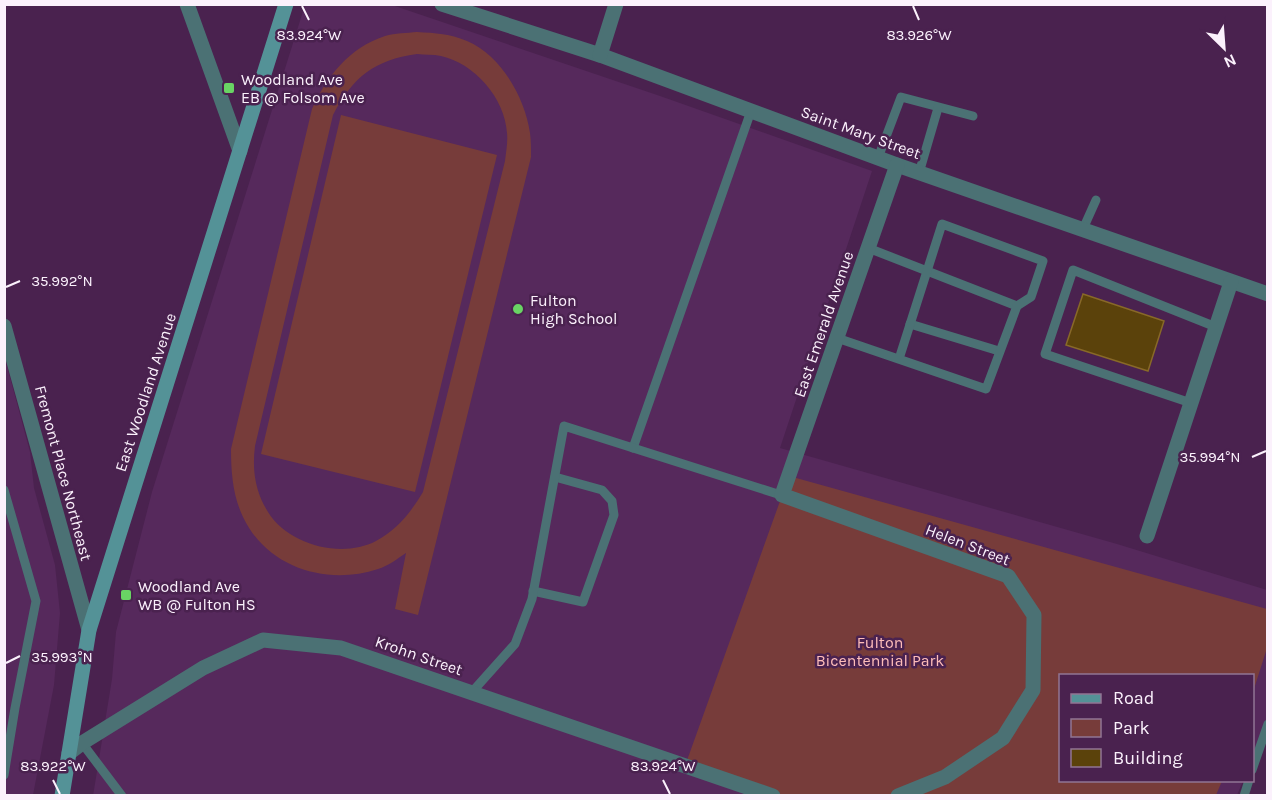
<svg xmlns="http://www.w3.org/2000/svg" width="1272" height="800" font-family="Karla,sans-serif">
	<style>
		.built { fill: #56295c }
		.green { fill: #773c3a; fill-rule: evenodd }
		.building { fill: #5b420b; stroke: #886928; stroke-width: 1.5 }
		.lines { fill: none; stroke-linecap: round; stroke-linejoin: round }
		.service { stroke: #4b7174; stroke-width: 9 }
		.minor { stroke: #4b7174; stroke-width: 15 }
		.secondary { stroke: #549297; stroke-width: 15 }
		.ticks { fill: none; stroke: #fbf1fc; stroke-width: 2 }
		.poi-dot { fill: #69d464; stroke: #4a224f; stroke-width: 2 }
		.labels { text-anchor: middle; stroke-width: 5; stroke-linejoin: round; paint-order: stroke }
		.poi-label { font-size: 16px; fill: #fbf1fc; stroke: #4a224f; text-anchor: start }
		.street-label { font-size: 16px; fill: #fbf1fc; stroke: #4a224f }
		.park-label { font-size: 16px; fill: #febdb9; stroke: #4a224f }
		.ticks-label { font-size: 15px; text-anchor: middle; fill: #fbf1fc; stroke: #4a224f; stroke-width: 5; stroke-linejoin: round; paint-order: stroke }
	</style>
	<rect width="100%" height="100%" fill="#4a224f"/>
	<g class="built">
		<path d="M305,5H392L660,96L872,171L780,448L1117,544L1267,590V719L1253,757L1252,676H1060V780L1243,781L1237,795L93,796L112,679L116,632L152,492Z"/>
		<path d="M4,355L30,452L34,488L55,565L60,613L54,685L33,795H5Z"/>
	</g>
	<g class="green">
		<path d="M417,32C435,33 451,34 467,41C501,55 525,98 530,133C531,141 531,149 531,157L418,615L395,609L406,553C397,559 388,566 378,569C327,586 267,568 243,517C233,496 231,473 231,449L312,109C327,76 349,48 385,36C395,33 407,33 417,32ZM417,54C425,55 433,54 441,56C474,63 505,98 507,133C508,142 506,152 505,161L423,492C411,512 397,530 376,541C342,559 288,545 268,512C255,491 252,470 255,446L333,115C353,77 374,60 417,54Z"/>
		<path d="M341,115L497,155L415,492L261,454Z"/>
		<path d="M789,476L1267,609V648L1253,692L1252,676H1060V780L1222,781L1216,795H773L685,766Z"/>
	</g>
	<path class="building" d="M1083,294L1164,321L1148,371L1066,345Z"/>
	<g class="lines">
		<g class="service">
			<path d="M878,158L901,97L973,116"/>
			<path d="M919,173L938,108"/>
			<path d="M1083,229L1096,200"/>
			<path d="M868,248L1017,306"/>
			<path d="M910,324L999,351"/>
			<path d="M837,338L986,389L1017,306L1031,297L1043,261L942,224L899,359"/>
			<path d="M1191,403L1045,354L1073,270L1216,327"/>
			<path d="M633,448L751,111"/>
			<path d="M4,490L36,601L15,708L4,775"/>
			<path d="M533,591L583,602L614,515L612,501L602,490L555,477"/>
			<path d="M472,692L515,644L532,599L564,426L784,496"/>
			<path d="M82,743L122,796"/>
			<path d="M1252,770L1268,724"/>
			<path d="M1244,796L1249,780"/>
		</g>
		<g class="minor">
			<path d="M187,4L240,151"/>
			<path d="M442,4L600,55L897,165L1268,294"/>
			<path d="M600,55L616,4"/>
			<path d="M897,165L782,495L1008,576L1034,615L1033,690L1003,738L945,777L898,796"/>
			<path d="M4,326L89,630"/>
			<path d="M1147,536L1231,282"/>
			<path d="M69,753L82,743L203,668L263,640L341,648L773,796"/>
		</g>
		<path class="secondary" d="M62,796L89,630L286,4"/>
	</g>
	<path class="ticks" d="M302,6L309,20M913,6L919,20M6,287L20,281M1252,457L1266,451M6,663L20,656M53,780L60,794M663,780L670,794"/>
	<g class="poi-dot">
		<rect x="223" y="82" width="12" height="12" rx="3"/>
		<circle cx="518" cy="309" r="6"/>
		<rect x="120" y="589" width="12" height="12" rx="3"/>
	</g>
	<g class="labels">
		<g class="poi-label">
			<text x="241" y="85">Woodland Ave<tspan x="241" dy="18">EB @ Folsom Ave</tspan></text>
			<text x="530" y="306">Fulton<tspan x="530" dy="18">High School</tspan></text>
			<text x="138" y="592">Woodland Ave<tspan x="138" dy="18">WB @ Fulton HS</tspan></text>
		</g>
		<g class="street-label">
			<text transform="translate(861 132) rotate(20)" y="6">Saint Mary Street</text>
			<text transform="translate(823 324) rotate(-71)" y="6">East Emerald Avenue</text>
			<text transform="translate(145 392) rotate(-72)" y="6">East Woodland Avenue</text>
			<text transform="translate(64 473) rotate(75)" y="6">Fremont Place Northeast</text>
			<text transform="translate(968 544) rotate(21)" y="6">Helen Street</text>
			<text transform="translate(419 655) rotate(19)" y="6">Krohn Street</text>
		</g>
		<g class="park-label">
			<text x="880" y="648">Fulton<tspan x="880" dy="18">Bicentennial Park</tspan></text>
		</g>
	</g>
	<g class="ticks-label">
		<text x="309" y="40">83.924°W</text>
		<text x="919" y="40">83.926°W</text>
		<text x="62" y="286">35.992°N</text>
		<text x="1210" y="462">35.994°N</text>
		<text x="62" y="662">35.993°N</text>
		<text x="53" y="771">83.922°W</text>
		<text x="663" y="771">83.924°W</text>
	</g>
	<rect width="1272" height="800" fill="none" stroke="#fbf1fc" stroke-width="12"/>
	<rect x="1059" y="674" width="195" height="108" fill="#4a224f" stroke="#917594" stroke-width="1.5"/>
	<rect x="1071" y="694" width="30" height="9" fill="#549297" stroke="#917594" stroke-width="1.5"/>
	<text x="1113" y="704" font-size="18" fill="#fbf1fc">Road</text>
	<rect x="1071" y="719" width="30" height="18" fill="#773c3a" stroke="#917594" stroke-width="1.5"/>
	<text x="1113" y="734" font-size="18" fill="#fbf1fc">Park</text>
	<rect x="1071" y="749" width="30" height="18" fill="#5b420b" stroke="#917594" stroke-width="1.5"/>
	<text x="1113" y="764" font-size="18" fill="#fbf1fc">Building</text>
	<g transform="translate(1224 48) rotate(155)" stroke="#4a224f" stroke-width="4.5" paint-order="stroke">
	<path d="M0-4.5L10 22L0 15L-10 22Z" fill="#fbf1fc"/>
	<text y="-9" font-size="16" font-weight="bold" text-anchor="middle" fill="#fbf1fc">N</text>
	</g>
</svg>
